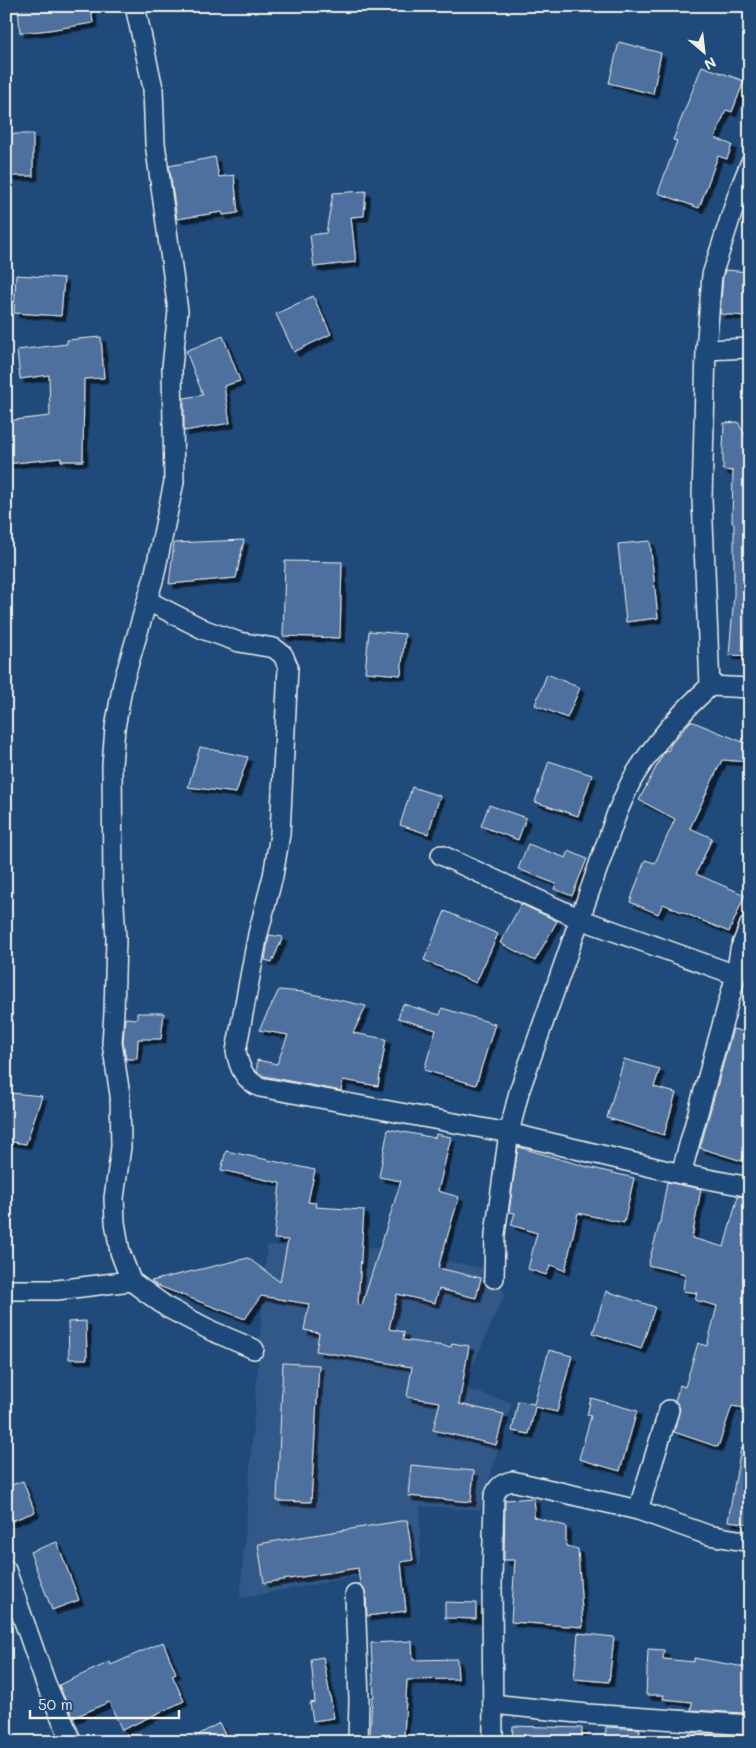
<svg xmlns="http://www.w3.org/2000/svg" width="756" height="1748" font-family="Mali,sans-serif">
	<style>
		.built { fill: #315887 }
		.building { fill: #4d6f9e; stroke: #f4f1e8; filter: url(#shadow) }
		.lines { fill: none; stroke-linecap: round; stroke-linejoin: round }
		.minor-casing { stroke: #f4f1e8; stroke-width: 22 }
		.minor { stroke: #1f4a7a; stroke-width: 19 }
	</style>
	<defs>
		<filter id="shadow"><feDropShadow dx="4.5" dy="4.5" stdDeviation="0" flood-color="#0009"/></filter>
	</defs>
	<rect width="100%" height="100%" fill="#1f4a7a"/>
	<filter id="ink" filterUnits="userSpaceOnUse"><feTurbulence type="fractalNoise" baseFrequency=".02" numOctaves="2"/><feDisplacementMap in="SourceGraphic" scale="10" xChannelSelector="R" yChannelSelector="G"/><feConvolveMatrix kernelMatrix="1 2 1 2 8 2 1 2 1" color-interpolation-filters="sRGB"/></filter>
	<g filter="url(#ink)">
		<path class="built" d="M267,1245L381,1248L482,1268L505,1293L463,1388L512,1403L480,1510L420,1506V1565L240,1598Z"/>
		<g class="building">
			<path d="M18,6H91L93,23L49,30L20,33Z"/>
			<path d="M619,42L661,53L653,94L609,83Z"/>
			<path d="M702,66L744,81L732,112L726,110L715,138L732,145L727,159L718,156L699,208L658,193L677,141L673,140Z"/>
			<rect x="6" y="134" width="27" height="42"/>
			<path d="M215,157L219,177L234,175L238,213L223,215L222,212L177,219L169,166Z"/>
			<path d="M366,191L364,216L351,217L356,262L314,267L310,235L326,233L333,193Z"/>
			<path d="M725,270L750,272V314H745V316L720,314L723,277Z"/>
			<path d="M16,275L64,278L61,316L14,313Z"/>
			<path d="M313,296L331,334L294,352L276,314Z"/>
			<path d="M223,336L240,381L224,386L230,423L184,431V398L203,395L186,351Z"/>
			<path d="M101,337L104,378L84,379L83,461H61V458L6,464V421L50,416L49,375L20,379L17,350L67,344V340Z"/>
			<path d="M738,422L750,444V656L729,655L734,595V523H732L733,471L723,470V450L724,423Z"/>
			<path d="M244,540L236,578L169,584L174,543Z"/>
			<path d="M650,541L658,618L626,622L618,544Z"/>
			<path d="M285,561L342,562L340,638L283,636Z"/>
			<path d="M369,631L405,634L401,675L365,672Z"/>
			<path d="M547,674L580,688L567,718L535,705Z"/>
			<path d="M691,721L750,745V762L722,760L690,828L712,838L696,874L745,895L729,932L663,904L658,914L630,902L645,860L655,863L675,819L639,800L664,752L666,750L668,751L671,744Z"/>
			<path d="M200,747L248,757L236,793L188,787Z"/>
			<path d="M549,761L592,775L578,816L535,802Z"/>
			<path d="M412,787L440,796L428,834L400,825Z"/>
			<path d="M489,805L526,818L518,840L481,826Z"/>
			<path d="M528,844L566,858L569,851L587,859L572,896L554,889L556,884L518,869Z"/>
			<path d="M521,904L557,921L535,961L500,943Z"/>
			<path d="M445,911L498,934L476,983L424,960Z"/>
			<path d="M269,935L283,937L272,962L265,960Z"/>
			<path d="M279,990L303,992L366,1006L353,1033L386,1039L378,1086L343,1080L341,1091L264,1076L257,1072V1060L277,1064L288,1035L259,1030Z"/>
			<path d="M403,1004L440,1015L442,1008L495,1024L476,1085L424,1070L436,1030L398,1018Z"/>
			<path d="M137,1013H164L161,1039H138L137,1059H126L123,1042L125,1018L137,1019Z"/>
			<path d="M733,1029L750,1033V1134L742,1161L700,1148Z"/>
			<path d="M624,1059L660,1069L654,1087L676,1093L664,1135L607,1118Z"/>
			<path d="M11,1093L42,1096L26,1144L6,1141V1113Z"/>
			<path d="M388,1129L435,1138L436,1134L451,1137L438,1191L459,1197L438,1268L481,1278L476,1298L439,1289L435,1303L397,1294L389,1329L404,1332L403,1340L451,1347L452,1343L469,1346L459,1404L504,1414L496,1445L433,1430L440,1402L407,1397L412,1367L316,1351L319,1333L304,1330L309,1304L261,1296L245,1319L156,1285L151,1281L248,1258L280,1282L288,1240L274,1239L280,1183L221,1170L226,1151L315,1170L308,1202L316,1203L315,1207L364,1210L358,1304L362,1305L401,1181L379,1177Z"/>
			<path d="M518,1147L584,1166L634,1178L624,1223L578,1213L565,1271L551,1265L546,1275L528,1269L537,1233L511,1225L515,1213L509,1212Z"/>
			<path d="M667,1182L701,1189L692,1238L724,1247L738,1196L750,1198V1409L732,1406L718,1447L674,1432L680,1408L675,1401L680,1385L685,1387L698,1343L707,1346L717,1306L695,1300L697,1293L683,1291L685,1274L648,1265L660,1222Z"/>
			<path d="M606,1291L655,1307L641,1349L593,1333Z"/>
			<path d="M86,1321L87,1359H69L68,1322Z"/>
			<path d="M549,1350L572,1356L557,1412L535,1407L529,1434L512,1431L518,1401L534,1404Z"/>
			<path d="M283,1363L319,1365L311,1502L277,1501Z"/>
			<path d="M591,1398L637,1411L620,1471L579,1459L591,1416L587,1415Z"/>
			<path d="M741,1448L750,1449V1524L728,1521Z"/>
			<path d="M411,1465L474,1471L471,1502L408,1496Z"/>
			<path d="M23,1481L35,1512L6,1523V1487Z"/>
			<path d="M534,1498L535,1509L533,1517L566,1526V1546L578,1549L583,1627L511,1622L515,1560H504L505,1500Z"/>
			<path d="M407,1520L413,1560L401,1562L406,1611L367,1616L366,1594L364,1589L360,1585L358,1568L264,1583L258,1544Z"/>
			<path d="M57,1542L79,1600L52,1610L30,1552Z"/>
			<path d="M445,1602L476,1603V1619L445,1618Z"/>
			<path d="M578,1633L614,1637L609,1682L574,1679Z"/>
			<path d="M412,1641L413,1660L457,1659L458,1679L407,1680L404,1736L370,1735L372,1697H374L371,1643Z"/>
			<path d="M163,1642L176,1673L172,1675L184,1701L122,1730L109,1702L73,1718L59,1685L110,1662L111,1665Z"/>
			<path d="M648,1649L664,1650L663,1659L694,1662V1658L750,1668V1680L744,1713L691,1710L692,1702L663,1699L664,1695H646Z"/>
			<path d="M323,1657L334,1718L313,1721L310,1703L315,1702L311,1659Z"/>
			<path d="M219,1723L229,1742H186Z"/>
			<path d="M513,1726L582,1728V1742H512Z"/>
			<path d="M606,1727L640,1729L639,1742H605Z"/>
			<path d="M690,1732L750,1736V1742H689Z"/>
		</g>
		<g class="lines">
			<defs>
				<g id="minor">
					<path d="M135,6L153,88L155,143L178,311L172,367L174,482L154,577L123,683L115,728L112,765L113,887L116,939L114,1012L112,1043L120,1095L121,1147L114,1198L115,1222L120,1252L131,1281L168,1308L212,1331L254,1349"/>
					<path d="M706,350L750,348"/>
					<path d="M148,601L205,630L239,642L274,648L283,655L288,667L280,834L273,876L258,934L236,1051C239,1067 244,1080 260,1087L509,1133L681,1174L750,1187"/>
					<path d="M710,686L750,688"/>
					<path d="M441,855L580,919L736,975"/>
					<path d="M681,1174L736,975L740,950L750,924"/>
					<path d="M494,1278L495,1234L509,1133L519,1092L617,813C622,802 627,789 633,778C653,745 681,712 710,686L702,499L706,350L712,275L739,191L750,164"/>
					<path d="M6,1290H57L131,1281"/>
					<path d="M638,1510L669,1410"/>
					<path d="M6,1570L46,1684L72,1742"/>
					<path d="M355,1595L359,1700L358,1742"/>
					<path d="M493,1704L587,1714L750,1725"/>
					<path d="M493,1742L492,1582L494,1497C498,1486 501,1484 512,1481L638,1510L708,1535L750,1542"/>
				</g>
			</defs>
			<use href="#minor" class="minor-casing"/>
			<use href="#minor" class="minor"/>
		</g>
	</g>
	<rect width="756" height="1748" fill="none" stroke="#1f4a7a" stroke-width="25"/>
	<rect x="12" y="12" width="731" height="1723" fill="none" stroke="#f4f1e8" stroke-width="2" filter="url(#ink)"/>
	<g transform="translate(704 52) rotate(152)" stroke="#1f4a7a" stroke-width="4" paint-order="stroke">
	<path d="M0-4L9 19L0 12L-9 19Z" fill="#f4f1e8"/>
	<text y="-8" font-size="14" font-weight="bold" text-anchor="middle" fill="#f4f1e8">N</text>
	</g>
	<path d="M30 1710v8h149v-8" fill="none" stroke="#f4f1e8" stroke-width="2.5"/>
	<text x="38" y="1710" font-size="15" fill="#f4f1e8" stroke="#1f4a7a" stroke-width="4" paint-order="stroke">50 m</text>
</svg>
